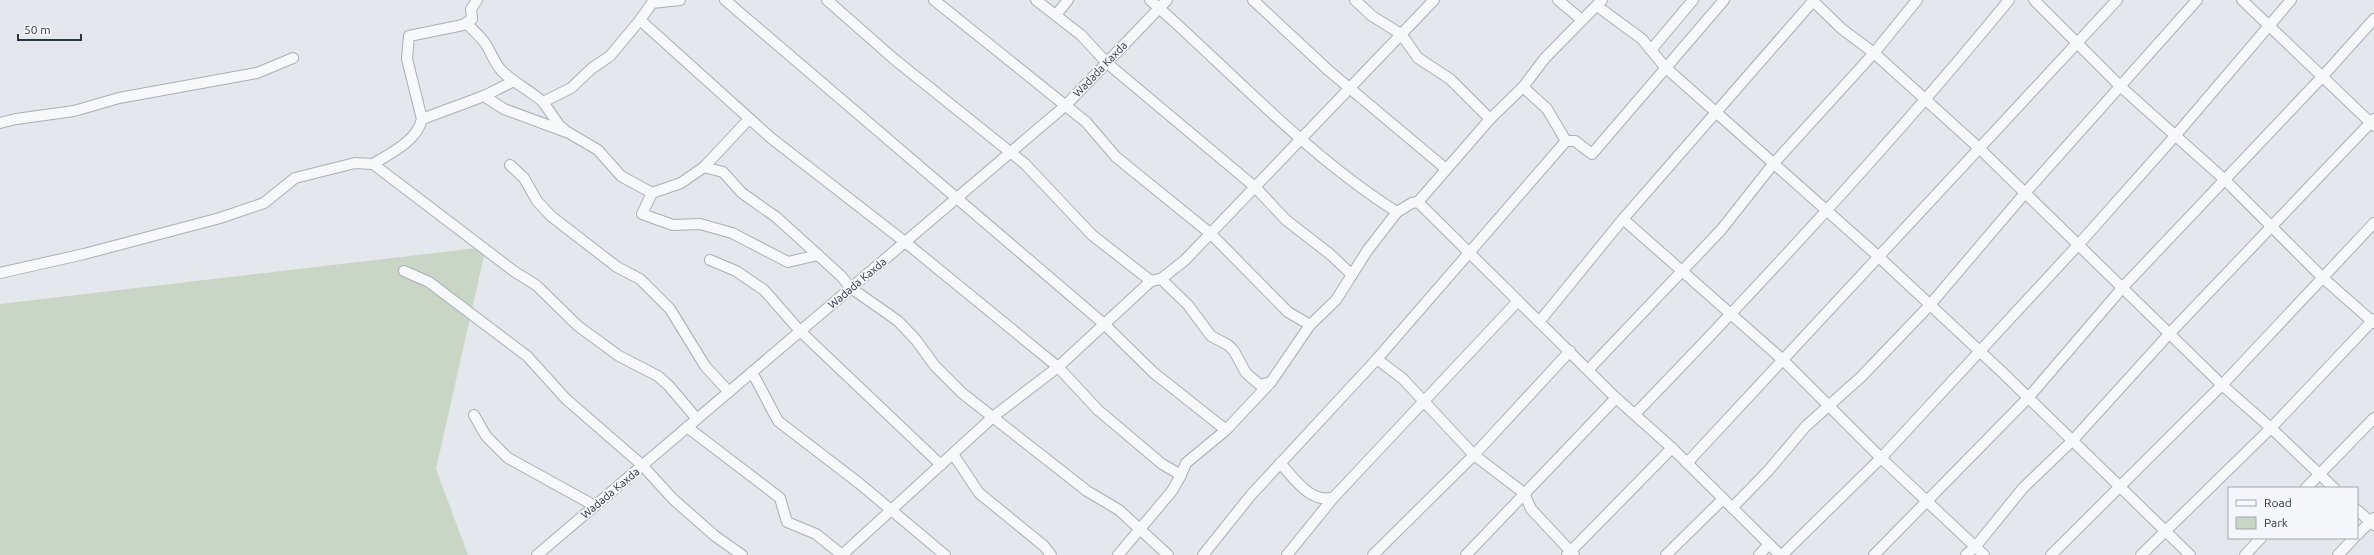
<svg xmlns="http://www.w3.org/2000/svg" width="2374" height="555" font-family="Ubuntu,sans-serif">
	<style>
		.green { fill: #c9d6c5 }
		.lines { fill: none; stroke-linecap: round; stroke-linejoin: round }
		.minor-casing { stroke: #a9aeb7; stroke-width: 12 }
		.minor { stroke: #f7f8fa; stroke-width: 10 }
		.labels { text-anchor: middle; stroke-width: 3.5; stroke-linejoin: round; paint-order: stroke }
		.street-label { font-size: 11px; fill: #2b3445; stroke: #f4f6f9 }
	</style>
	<rect width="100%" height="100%" fill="#e4e7ec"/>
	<path class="green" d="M486,247L436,469L468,555H0V304Z"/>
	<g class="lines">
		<defs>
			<g id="minor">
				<path d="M477,0L471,9L472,19L463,25L409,36L407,59L422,119L484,96L504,109L569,133L598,150L621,176L652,193L681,183L704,167L723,172L742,193L776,217L818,255"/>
				<path d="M680,0L652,3L640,20L771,138L905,242L1058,367L1098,410L1162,464L1181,475L1186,463L1226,430L1271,382"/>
				<path d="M725,0L1104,324L1154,373L1226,430"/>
				<path d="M827,0L894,59L1025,164L1092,235L1151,281"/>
				<path d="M934,0L1086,122L1116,157L1211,234L1288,312L1310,325"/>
				<path d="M1036,0L1081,35L1107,63L1255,187L1286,220L1331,255L1352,275"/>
				<path d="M1150,0C1231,71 1305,154 1397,212L1412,203L1418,202L1616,398L1672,448L1780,555"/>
				<path d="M1253,0L1328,70L1446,169"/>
				<path d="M1355,0L1372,16L1401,34L1418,58L1450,79L1490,119"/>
				<path d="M1558,0L1582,20"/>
				<path d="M2034,0L2121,87L2225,180L2323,278L2374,323"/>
				<path d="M2242,0L2374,126"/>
				<path d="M1813,1L1842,29L1874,53L1979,148L2222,385L2271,428L2334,488"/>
				<path d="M1597,6L1642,39L1665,67L1879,257L2003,373L2190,555"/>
				<path d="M1056,15L1068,0"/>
				<path d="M466,23C472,29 480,36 485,43C491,52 494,62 501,70C513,83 530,90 543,102"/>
				<path d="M1651,50L1693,0"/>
				<path d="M1523,87L1547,109L1566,141H1575L1592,154L1724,0"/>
				<path d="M484,96L514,81"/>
				<path d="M0,123L16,119L74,111L119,98L257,73L293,58"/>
				<path d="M565,130L559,125L543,102L571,88L591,69L610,56L640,20"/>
				<path d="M373,164C391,153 417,141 422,119"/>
				<path d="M510,165L524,178L537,201L551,216L617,267L640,279L670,309L705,366L729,392"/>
				<path d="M704,167L749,119"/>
				<path d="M652,193L642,214L673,225L700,224L732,233L788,262L818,255L841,276L851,288L898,321L916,340L935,366L962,393L1087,491L1119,510L1168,555"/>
				<path d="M1418,202L1490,119L1523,87L1545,58L1602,0"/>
				<path d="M1623,219L1783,360L1881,458L1984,555"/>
				<path d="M710,260L736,271L764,290L800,331L941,465"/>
				<path d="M404,271L429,282L527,356L566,399L642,465L673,499L715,536L742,555"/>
				<path d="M0,273L84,254L220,218L264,203L295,178L355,163L373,164L515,272L536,285L578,326L619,356L658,376L669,386L697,419"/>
				<path d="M1161,279L1188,305L1211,336L1228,345L1234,351L1246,373L1260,385L1271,382L1310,325L1336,300L1367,251L1397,212"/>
				<path d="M1539,322L1623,219L1814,0"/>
				<path d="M1377,359L1403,379L1474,455L1524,493L1531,509L1574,555"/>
				<path d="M1589,369L1721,230L1774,163L1874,53L1917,0"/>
				<path d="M752,372L778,421L860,484L945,555"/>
				<path d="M1635,414C1765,280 1891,144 2009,0"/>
				<path d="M474,415L486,436L508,458L595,506"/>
				<path d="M687,427L780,498L787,522L816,534L842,555"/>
				<path d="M953,454L979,493L1044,546L1051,555"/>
				<path d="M1280,463C1294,478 1311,505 1334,497L1518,301"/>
				<path d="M1687,463L2117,0"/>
				<path d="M2306,488L2374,418"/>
				<path d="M1732,508L1768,471L1806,426L1861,377L1929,306L2025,193L2197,0"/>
				<path d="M2357,510L2374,525"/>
				<path d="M2357,535L2374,518"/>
				<path d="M537,555L1065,106L1167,0"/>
				<path d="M842,555L994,416L1058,367L1151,281L1161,279L1185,260L1434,0"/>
				<path d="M1118,555L1172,491L1181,475"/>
				<path d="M1203,555L1251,495L1377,359L1566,141"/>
				<path d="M1287,555L1334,497"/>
				<path d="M1373,555L1474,455L1570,351"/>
				<path d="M1466,555L1616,398"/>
				<path d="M1567,555L1672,448"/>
				<path d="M1666,555L1723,499"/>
				<path d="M1759,555L1769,544"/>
				<path d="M1782,555L1881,458L2079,244L2175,136L2291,0"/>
				<path d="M1874,555L2028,398L2123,287L2323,76L2374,19"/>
				<path d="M1966,555L1976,546L2023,488L2073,440L2170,333L2374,119"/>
				<path d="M2051,555L2222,385L2374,223"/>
				<path d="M2141,555L2271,428L2374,319"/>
				<path d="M2245,555L2261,538"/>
				<path d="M2338,555L2354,538"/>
			</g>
		</defs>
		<use href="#minor" class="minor-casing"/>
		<use href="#minor" class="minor"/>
	</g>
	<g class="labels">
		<g class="street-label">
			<text transform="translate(1100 69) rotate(-46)" y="4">Wadada Kaxda</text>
			<text transform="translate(857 283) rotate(-40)" y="4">Wadada Kaxda</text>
			<text transform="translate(610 493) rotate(-40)" y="4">Wadada Kaxda</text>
		</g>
	</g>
	<rect x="2228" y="487" width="130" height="52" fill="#f4f6f9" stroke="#a4a8b1"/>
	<rect x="2236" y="500" width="20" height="6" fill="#f7f8fa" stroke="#a4a8b1"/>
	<text x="2264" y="507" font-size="12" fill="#2b3445">Road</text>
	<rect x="2236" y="517" width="20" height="12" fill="#c9d6c5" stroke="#a4a8b1"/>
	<text x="2264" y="527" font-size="12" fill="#2b3445">Park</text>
	<path d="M18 34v6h63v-6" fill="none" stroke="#2b3445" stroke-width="2"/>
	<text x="24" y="34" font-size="12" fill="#2b3445" stroke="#f4f6f9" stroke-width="3" paint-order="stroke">50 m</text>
</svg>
